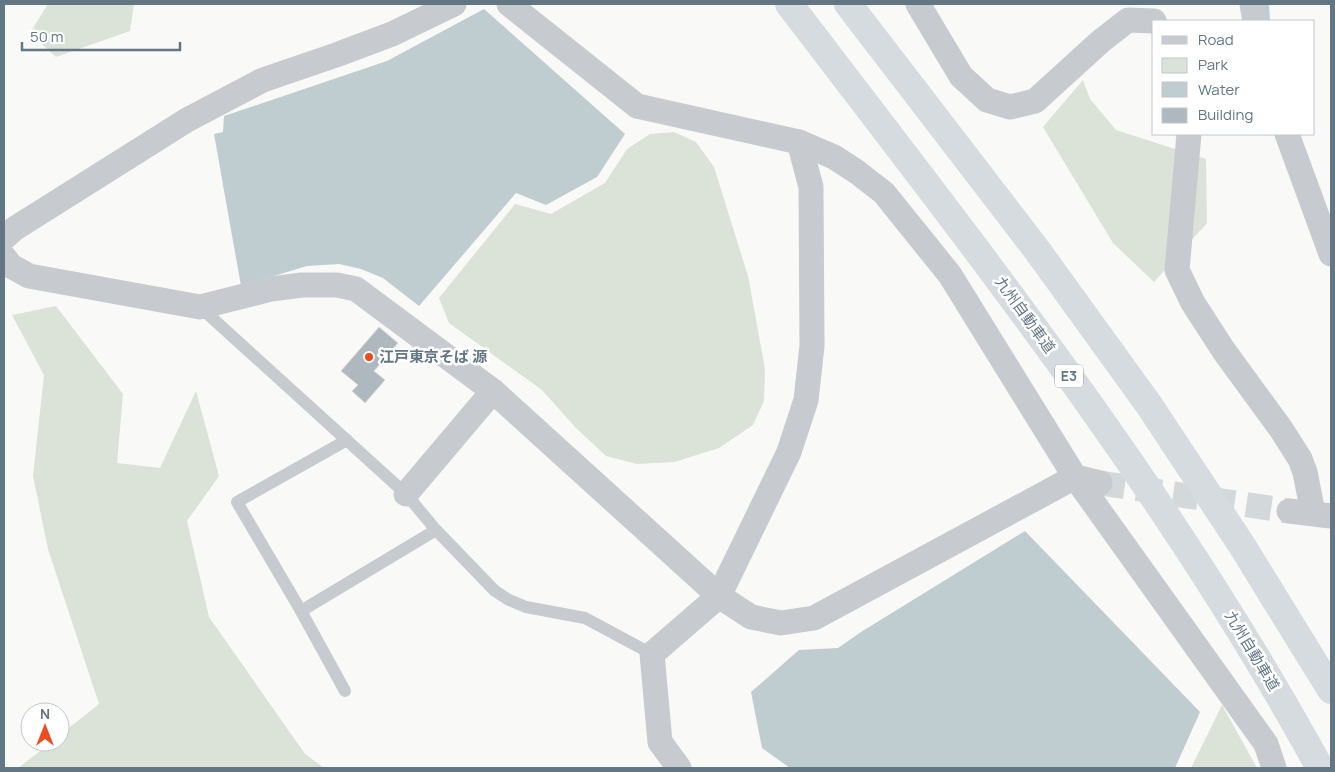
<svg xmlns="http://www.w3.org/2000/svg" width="1335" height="772" font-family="Manrope,'Noto Sans JP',sans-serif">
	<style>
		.green { fill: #dbe2d7 }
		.water { fill: #bfccd0 }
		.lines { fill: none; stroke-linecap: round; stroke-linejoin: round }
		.stream { stroke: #bfccd0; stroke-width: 6 }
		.building { fill: #afb8be; stroke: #dbdbd9 }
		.minor-tunnel { stroke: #d3d8da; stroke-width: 25; stroke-dasharray: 25 12; stroke-linecap: butt }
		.service { stroke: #c7cbcf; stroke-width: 12 }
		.minor { stroke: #c7cbcf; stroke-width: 25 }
		.motorway { stroke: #d6dbdf; stroke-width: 28 }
		.poi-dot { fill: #f04a20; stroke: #fff; stroke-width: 2 }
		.labels { text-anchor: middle; stroke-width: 5; stroke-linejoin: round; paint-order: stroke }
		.shield { fill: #fff; stroke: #919fa9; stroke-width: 1 }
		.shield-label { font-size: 14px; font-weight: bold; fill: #627684 }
		.street-label { font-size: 15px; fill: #627684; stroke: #fff }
		.poi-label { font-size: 15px; font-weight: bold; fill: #627684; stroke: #fff; text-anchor: start }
	</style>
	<rect width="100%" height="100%" fill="#f9f9f7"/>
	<g class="green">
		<path d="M48,4H134L130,31L56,57L30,33Z"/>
		<path d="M1083,80L1090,99L1116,130L1206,159L1207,223L1154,282L1113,243L1043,127Z"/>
		<path d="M674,132L696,142L714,167L748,276L765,369L764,401L753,425L719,448L674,462L637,464L606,456L576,428L542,390L449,323L439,298L515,204L551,214L605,183L627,149L650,134Z"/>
		<path d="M56,306L123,394L117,463L160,468L196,391L219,476L187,521L209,617L305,754L324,768H18L52,742H60V735L99,704L48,549L33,476L44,375L12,315Z"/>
		<path d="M1222,705L1257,768H1191Z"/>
	</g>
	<g class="water">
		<path d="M484,9L625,134L597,177L546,205L516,193L419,306L383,278L361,269L339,264L307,266L241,286L214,134L223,132L224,116L387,61Z"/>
		<path d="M1025,531L1200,712L1175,768H790L762,748L751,692L799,650L838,648L861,632Z"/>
	</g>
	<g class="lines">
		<path class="stream" d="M1266,4L1267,21"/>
	</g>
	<path class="building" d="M379,327L398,343L374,371L385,380L365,403L352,391L358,385L341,371Z"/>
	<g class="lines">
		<path class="minor-tunnel" d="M1100,483L1289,511"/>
		<g class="service">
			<path d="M200,307L406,494L436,530L495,591L509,600L526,607L585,618L652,654"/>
			<path d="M347,440L237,502L301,611L436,530"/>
			<path d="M301,611L345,691"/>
		</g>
		<g class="minor">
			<path d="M509,4L637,106L799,142L834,157L857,172L884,193L950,275L1075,477L1266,744L1274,768"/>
			<path d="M918,4L961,76L987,100L1010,107L1035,101L1101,41L1128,20L1154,21"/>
			<path d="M1252,4L1255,21"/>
			<path d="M1189,134L1177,270L1193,303L1224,351L1281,429L1300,459L1305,472L1313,513"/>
			<path d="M1287,134L1331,254"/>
			<path d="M4,238L14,229L187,120L263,80L336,55L392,34L454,4"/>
			<path d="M4,257L11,266L29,276L200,307L271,289L302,285H337L356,289L493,391L719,596L751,617L781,623L814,618L1075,477L1100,483"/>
			<path d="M406,494L493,391"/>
			<path d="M1289,511L1331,516"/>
			<path d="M679,768L660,742L652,654L719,596L789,452L806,400L812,346L811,187L799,142"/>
		</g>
		<g class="motorway">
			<path d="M789,4C977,250 1171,495 1320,768"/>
			<path d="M848,4L1037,250L1149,405L1241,544L1331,690"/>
		</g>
	</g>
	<circle class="poi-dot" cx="369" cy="357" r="5"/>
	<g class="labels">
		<rect class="shield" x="1055" y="364.5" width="28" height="23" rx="4"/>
		<g class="shield-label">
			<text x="1069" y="381">E3</text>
		</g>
		<g class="street-label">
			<text transform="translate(1025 315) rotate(54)" y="5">九州自動車道</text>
			<text transform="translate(1252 651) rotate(59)" y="5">九州自動車道</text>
		</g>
		<g class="poi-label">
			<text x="379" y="362">江戸東京そば 源</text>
		</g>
	</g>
	<rect width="1335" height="772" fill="none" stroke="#627684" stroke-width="10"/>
	<rect x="1152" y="20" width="162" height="115" fill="#ffffff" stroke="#c0c8ce"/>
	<rect x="1162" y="36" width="25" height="8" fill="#c7cbcf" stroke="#c0c8ce"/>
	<text x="1198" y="45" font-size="15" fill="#627684">Road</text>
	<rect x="1162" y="58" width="25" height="15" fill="#dbe2d7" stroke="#c0c8ce"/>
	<text x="1198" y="70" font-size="15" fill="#627684">Park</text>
	<rect x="1162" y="82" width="25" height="15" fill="#bfccd0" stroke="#c0c8ce"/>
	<text x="1198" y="95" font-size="15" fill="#627684">Water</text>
	<rect x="1162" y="108" width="25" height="15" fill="#afb8be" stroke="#c0c8ce"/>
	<text x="1198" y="120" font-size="15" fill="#627684">Building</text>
	<g transform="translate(45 727)"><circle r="24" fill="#ffffff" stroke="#c0c8ce"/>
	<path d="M0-4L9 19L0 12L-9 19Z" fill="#f04a20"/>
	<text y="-8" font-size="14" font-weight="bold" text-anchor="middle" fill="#627684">N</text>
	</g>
	<path d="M22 42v8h158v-8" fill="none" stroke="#627684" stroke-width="2.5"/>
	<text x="30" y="42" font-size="15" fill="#627684" stroke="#ffffff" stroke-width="4" paint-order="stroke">50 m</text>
</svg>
